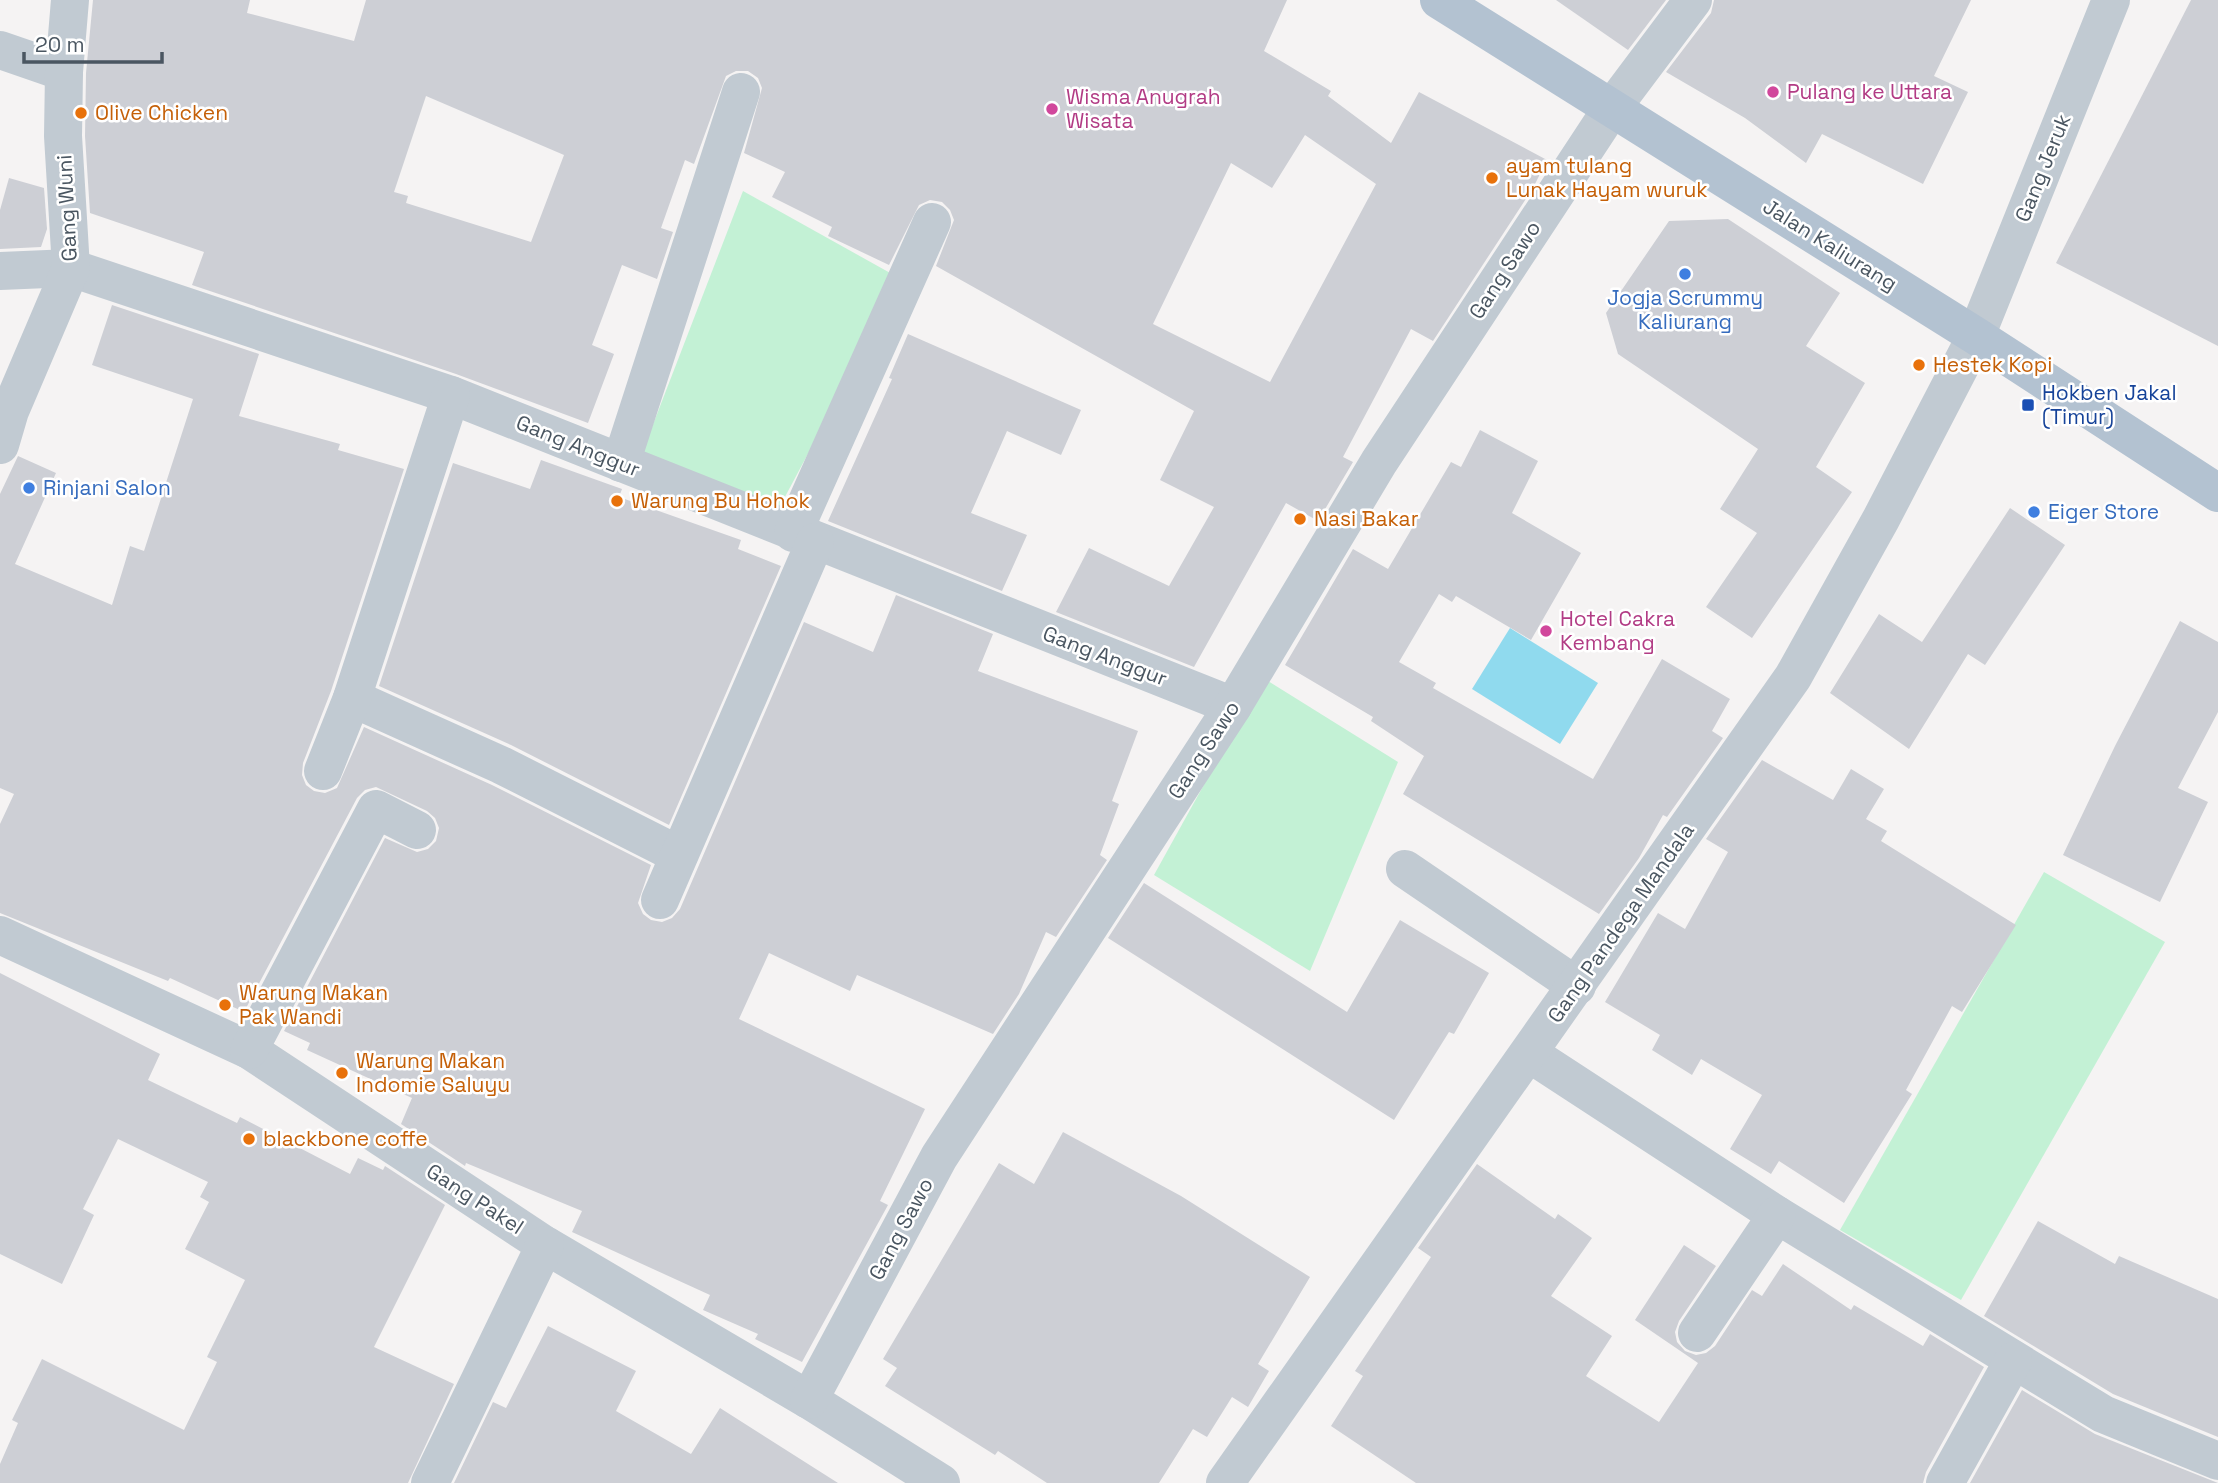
<svg xmlns="http://www.w3.org/2000/svg" width="2218" height="1483" font-family="'Space Grotesk',sans-serif">
	<style>
		.green { fill: #c3f1d5 }
		.water { fill: #90daee }
		.building { fill: #cdcfd5; fill-rule: evenodd }
		.lines { fill: none; stroke-linecap: round; stroke-linejoin: round }
		.minor { stroke: #c1cad2; stroke-width: 38 }
		.major { stroke: #b3c2d1; stroke-width: 38 }
		.hotel-dot { fill: #d1479c; stroke: #fff; stroke-width: 2.5 }
		.food-dot { fill: #e8710a; stroke: #fff; stroke-width: 2.5 }
		.shop-dot { fill: #3f7fe0; stroke: #fff; stroke-width: 2.5 }
		.transit-dot { fill: #1a4fb4; stroke: #fff; stroke-width: 2.5 }
		.labels { text-anchor: middle; stroke-width: 5; stroke-linejoin: round; paint-order: stroke }
		.hotel-label { font-size: 21px; fill: #b23c85; stroke: #fff; text-anchor: start }
		.food-label { font-size: 21px; fill: #c56008; stroke: #fff; text-anchor: start }
		.street-label { font-size: 21px; fill: #4a5661; stroke: #fff }
		.shop-label { font-size: 21px; fill: #366cbe; stroke: #fff; text-anchor: start }
		.transit-label { font-size: 21px; fill: #164399; stroke: #fff; text-anchor: start }
	</style>
	<rect width="100%" height="100%" fill="#f5f3f3"/>
	<g class="green">
		<path d="M743,191L901,279L778,510L642,453Z"/>
		<path d="M1263,678L1398,762L1310,971L1154,875Z"/>
		<path d="M2044,872L2165,942L1961,1300L1840,1230Z"/>
	</g>
	<path class="water" d="M1510,628L1598,683L1560,744L1472,689Z"/>
	<g class="building">
		<path d="M93,0H250L247,13L354,41L366,0H1287L1264,51L1331,91L1328,96L1391,143L1419,92L1547,160L1533,188L1433,341L1411,329L1343,457L1353,462L1318,521L1286,503L1194,667L1056,612L1089,548L1169,586L1214,507L1160,480L1194,411L936,266L954,220L950,210L942,202L930,200L919,205L889,265L828,236L832,227L772,197L785,172L744,153L762,88L758,78L748,71H736L726,76L694,164L685,160L661,228L673,232L657,279L622,265L592,345L614,354L588,423L456,374L192,285L204,252L90,213L85,136L86,73ZM426,96L564,155L531,242L406,203L408,196L394,192ZM1305,135L1376,184L1270,382L1153,324L1231,163L1272,188Z"/>
		<path d="M1556,0H1666L1628,50Z"/>
		<path d="M1714,0H1971L1934,76L1968,92L1923,184L1822,134L1806,163L1745,118L1666,72L1711,13Z"/>
		<path d="M2191,0H2218V346L2056,263Z"/>
		<path d="M9,178L44,188L47,229L41,247L0,249V210Z"/>
		<path d="M1728,219L1840,293L1806,346L1865,383L1816,467L1852,492L1752,638L1706,607L1757,533L1720,509L1758,449L1618,354L1606,313L1669,221Z"/>
		<path d="M112,305L259,354L239,416L340,444L338,450L404,469L331,691L303,763L302,775L306,785L314,791L325,793L337,788L364,727L492,785L651,865L638,903L643,914L651,920L662,922L672,918L680,909L804,622L873,652L896,595L993,634L978,671L1138,731L1112,801L1119,804L1100,855L1107,860L1056,937L1046,932L1019,994L993,1034L857,975L850,991L769,953L739,1019L925,1109L880,1201L888,1205L802,1362L755,1339L758,1334L703,1310L710,1295L572,1232L582,1211L466,1163L465,1166L401,1124L412,1098L307,1050L310,1043L284,1031L385,838L417,852L428,849L436,841L439,828L435,818L427,811L376,787L365,790L357,798L244,1012L170,978L168,981L0,913V824L14,794L0,788V494L18,456L56,473L15,564L112,605L130,546L144,551L193,399L92,365Z"/>
		<path d="M908,334L1081,410L1061,455L1007,431L971,513L1027,535L1002,591L828,521L892,379L889,378Z"/>
		<path d="M1480,430L1538,461L1512,513L1581,553L1531,640L1456,596L1452,602L1439,594L1399,662L1436,683L1433,688L1593,779L1662,659L1730,699L1712,731L1723,738L1667,817L1663,815L1639,858L1599,914L1403,794L1424,756L1371,721L1373,717L1285,665L1353,549L1388,569L1451,462L1461,467Z"/>
		<path d="M541,460L622,489L619,497L741,540L738,549L781,566L669,825L511,745L379,686L453,463L530,489Z"/>
		<path d="M2010,508L2065,545L1985,665L1968,654L1909,749L1830,693L1879,614L1922,642Z"/>
		<path d="M2180,621L2218,642V712L2178,788L2208,802L2160,902L2063,855L2115,746Z"/>
		<path d="M1762,760L1833,800L1851,769L1884,789L1866,819L1887,831L1881,841L2016,925L1962,1012L1952,1006L1906,1090L1912,1094L1844,1203L1779,1161L1771,1174L1730,1149L1762,1095L1701,1059L1692,1075L1652,1050L1660,1035L1605,1002L1658,913L1685,929L1728,852L1706,839Z"/>
		<path d="M1144,883L1347,1012L1400,920L1489,973L1454,1034L1449,1032L1394,1120L1108,938Z"/>
		<path d="M0,973L160,1054L148,1080L237,1123L240,1117L350,1174L358,1158L383,1170L385,1166L445,1205L374,1347L454,1384L408,1483H0V1464L18,1423L12,1420L42,1359L184,1430L217,1362L207,1357L245,1280L185,1249L209,1202L200,1197L208,1182L118,1139L83,1209L94,1215L62,1284L0,1254Z"/>
		<path d="M1063,1132L1181,1196L1310,1277L1258,1364L1269,1371L1248,1407L1232,1397L1207,1437L1193,1429L1159,1483H1047L998,1451L995,1455L885,1386L897,1368L883,1359L999,1163L1034,1184Z"/>
		<path d="M1477,1164L1555,1219L1558,1214L1592,1238L1551,1296L1612,1336L1586,1376L1659,1422L1698,1363L1635,1320L1684,1245L1716,1266L1679,1321L1675,1332L1677,1342L1685,1351L1696,1355L1706,1353L1715,1346L1752,1290L1762,1296L1783,1264L1851,1310L1854,1305L1923,1346L1930,1334L1984,1367L1926,1472L1923,1483H1416L1331,1426L1363,1376L1355,1371L1431,1257L1418,1248Z"/>
		<path d="M2038,1221L2115,1264L2119,1256L2218,1299V1437L2113,1394L1984,1316Z"/>
		<path d="M548,1326L636,1371L616,1411L691,1454L720,1408L838,1483H454L493,1402L506,1408Z"/>
		<path d="M2022,1390L2095,1434L2218,1483H1970Z"/>
	</g>
	<g class="lines">
		<g class="minor">
			<path d="M0,50L64,72"/>
			<path d="M0,271L71,268L451,395L1233,706"/>
			<path d="M0,445L10,411L71,268L63,136L64,72L70,0"/>
			<path d="M621,463L741,92"/>
			<path d="M793,533L932,222"/>
			<path d="M352,698L501,765L679,855"/>
			<path d="M323,771L352,698L451,395"/>
			<path d="M1405,869L1577,986"/>
			<path d="M660,900L815,542"/>
			<path d="M0,935L249,1050L545,1245L809,1400L941,1483"/>
			<path d="M249,1050L376,809L417,830"/>
			<path d="M1530,1054L1777,1215L2103,1414L2218,1461"/>
			<path d="M1697,1333L1777,1215"/>
			<path d="M809,1400L939,1157L1233,706L1379,462L1612,108L1693,0"/>
			<path d="M430,1483L545,1245"/>
			<path d="M1225,1483L1793,677L1881,519L1976,336L2111,0"/>
			<path d="M1945,1483L2013,1361"/>
		</g>
		<path class="major" d="M1439,0L1976,336L2218,493"/>
	</g>
	<g class="hotel-dot">
		<circle cx="1773" cy="92" r="7"/>
		<circle cx="1052" cy="109" r="7"/>
		<circle cx="1546" cy="631" r="7"/>
	</g>
	<g class="food-dot">
		<circle cx="81" cy="113" r="7"/>
		<circle cx="1492" cy="178" r="7"/>
		<circle cx="1919" cy="365" r="7"/>
		<circle cx="617" cy="501" r="7"/>
		<circle cx="1300" cy="519" r="7"/>
		<circle cx="225" cy="1005" r="7"/>
		<circle cx="342" cy="1073" r="7"/>
		<circle cx="249" cy="1139" r="7"/>
	</g>
	<g class="shop-dot">
		<circle cx="1685" cy="274" r="7"/>
		<circle cx="29" cy="488" r="7"/>
		<circle cx="2034" cy="512" r="7"/>
	</g>
	<rect class="transit-dot" x="2021" y="398" width="14" height="14" rx="3.5"/>
	<g class="labels">
		<g class="hotel-label">
			<text x="1787" y="99">Pulang ke Uttara</text>
			<text x="1066" y="104">Wisma Anugrah<tspan x="1066" dy="24">Wisata</tspan></text>
			<text x="1560" y="626">Hotel Cakra<tspan x="1560" dy="24">Kembang</tspan></text>
		</g>
		<g class="food-label">
			<text x="95" y="120">Olive Chicken</text>
			<text x="1506" y="173">ayam tulang<tspan x="1506" dy="24">Lunak Hayam wuruk</tspan></text>
			<text x="1933" y="372">Hestek Kopi</text>
			<text x="631" y="508">Warung Bu Hohok</text>
			<text x="1314" y="526">Nasi Bakar</text>
			<text x="239" y="1000">Warung Makan<tspan x="239" dy="24">Pak Wandi</tspan></text>
			<text x="356" y="1068">Warung Makan<tspan x="356" dy="24">Indomie Saluyu</tspan></text>
			<text x="263" y="1146">blackbone coffe</text>
		</g>
		<g class="street-label">
			<text transform="translate(2043 168) rotate(-68)" y="7">Gang Jeruk</text>
			<text transform="translate(67 208) rotate(-93)" y="7">Gang Wuni</text>
			<text transform="translate(1830 245) rotate(32)" y="7">Jalan Kaliurang</text>
			<text transform="translate(1505 270) rotate(-57)" y="7">Gang Sawo</text>
			<text transform="translate(578 446) rotate(22)" y="7">Gang Anggur</text>
			<text transform="translate(1105 656) rotate(21)" y="7">Gang Anggur</text>
			<text transform="translate(1204 750) rotate(-57)" y="7">Gang Sawo</text>
			<text transform="translate(1621 923) rotate(-55)" y="7">Gang Pandega Mandala</text>
			<text transform="translate(475 1199) rotate(33)" y="7">Gang Pakel</text>
			<text transform="translate(901 1229) rotate(-62)" y="7">Gang Sawo</text>
		</g>
		<g class="shop-label">
			<text x="1685" y="305" text-anchor="middle">Jogja Scrummy<tspan x="1685" dy="24">Kaliurang</tspan></text>
			<text x="43" y="495">Rinjani Salon</text>
			<text x="2048" y="519">Eiger Store</text>
		</g>
		<g class="transit-label">
			<text x="2042" y="400">Hokben Jakal<tspan x="2042" dy="24">(Timur)</tspan></text>
		</g>
	</g>
	<path d="M24 52v10h138v-10" fill="none" stroke="#4a5661" stroke-width="3.5"/>
	<text x="35" y="52" font-size="21" fill="#4a5661" stroke="#ffffff" stroke-width="5" paint-order="stroke">20 m</text>
</svg>
